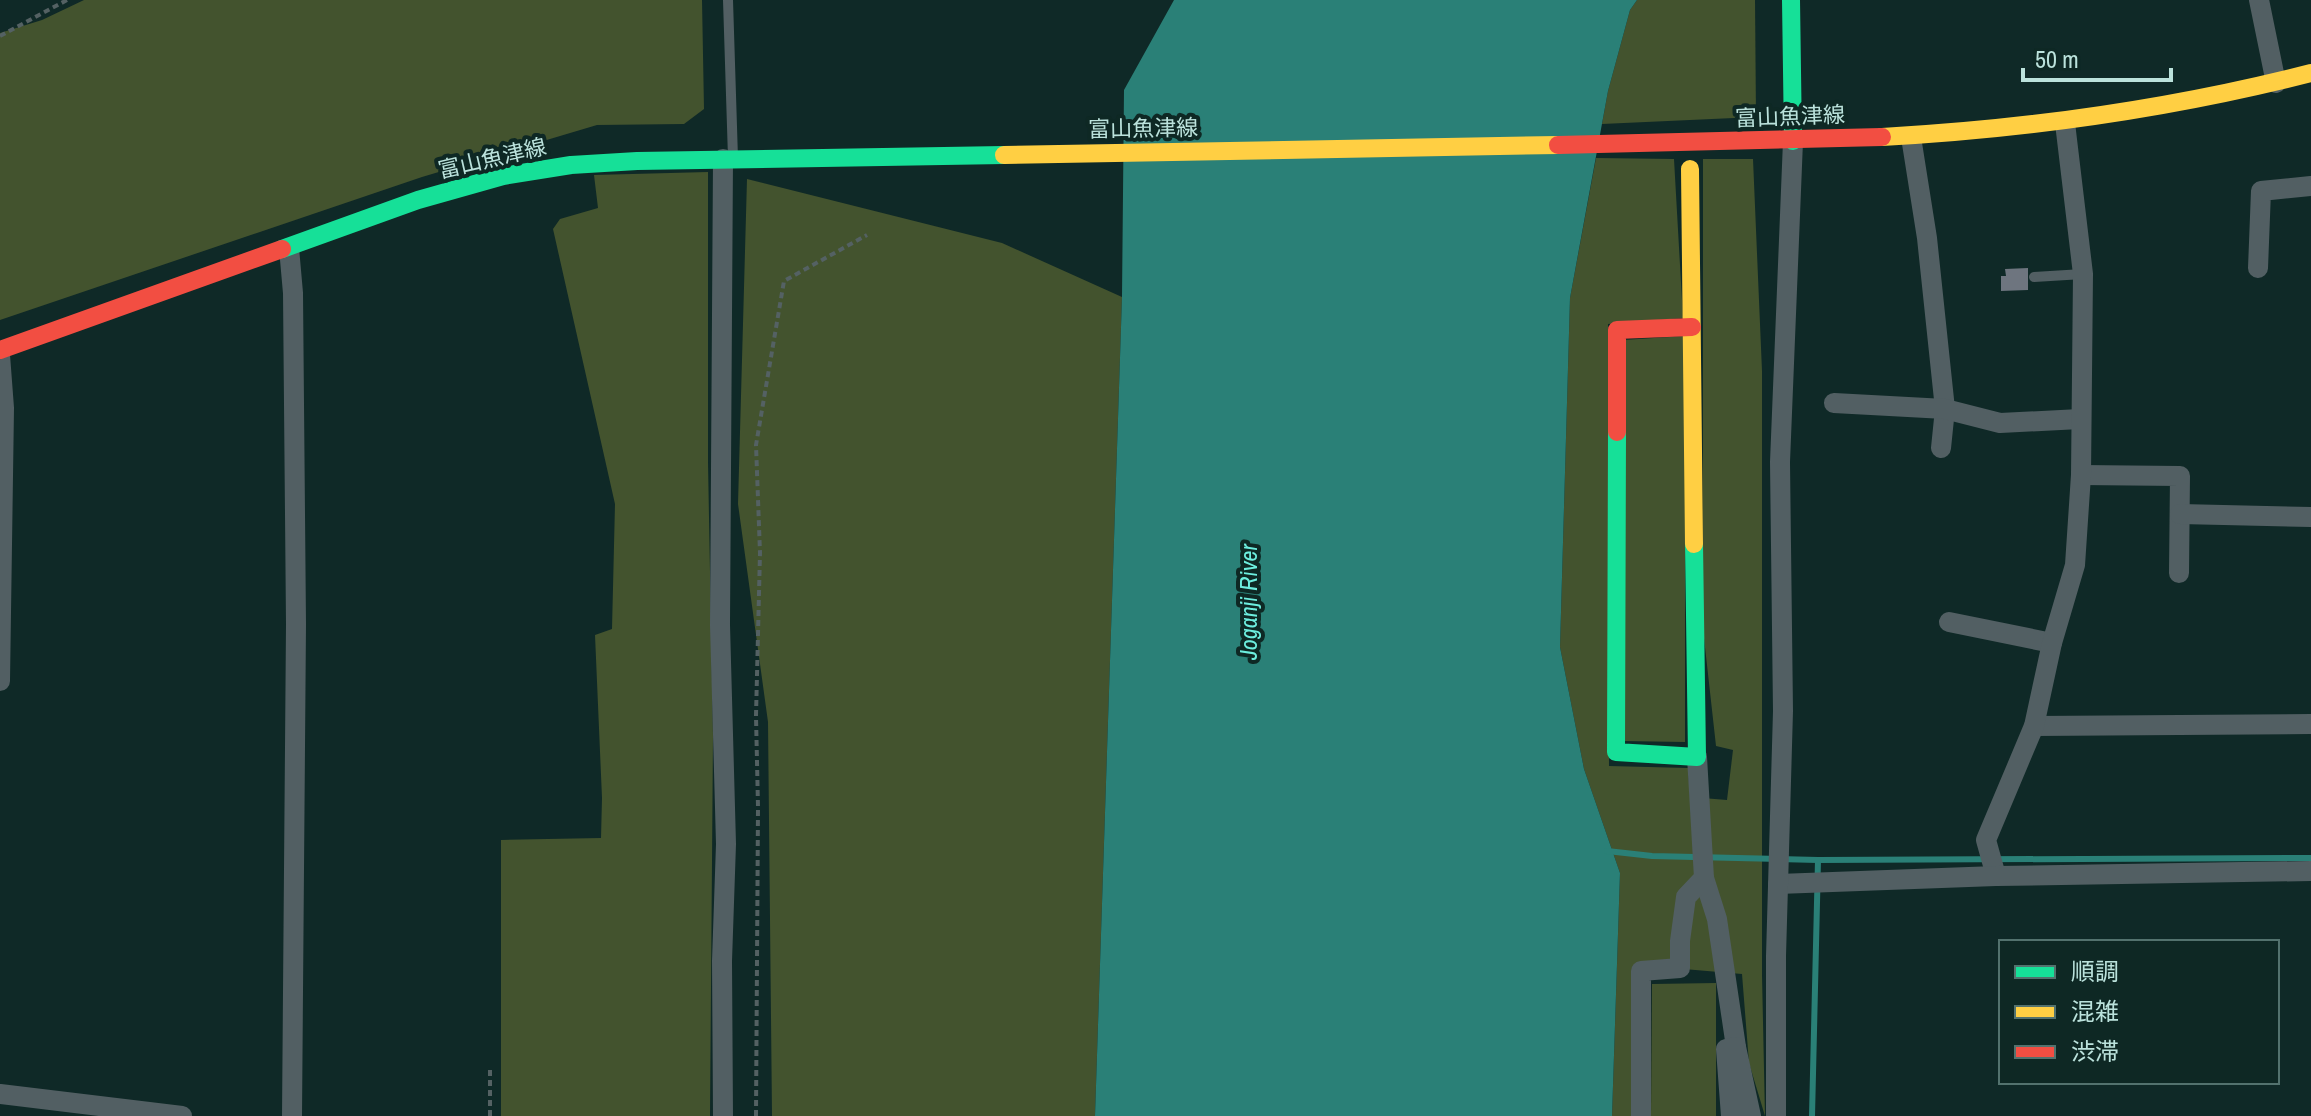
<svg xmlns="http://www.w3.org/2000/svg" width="2311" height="1116" font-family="'Archivo Narrow','Noto Sans JP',sans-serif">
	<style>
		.green { fill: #43532e }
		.water { fill: #2a8077 }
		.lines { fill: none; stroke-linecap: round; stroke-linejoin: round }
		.stream { stroke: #2a8077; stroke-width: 6 }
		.building { fill: #6e757f }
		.path { stroke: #546163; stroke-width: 4; stroke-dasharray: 6 4; stroke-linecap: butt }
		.lane { stroke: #525f63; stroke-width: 10 }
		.street { stroke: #525f63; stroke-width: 20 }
		.fast { stroke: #16e098; stroke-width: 18 }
		.slow { stroke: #ffcf43; stroke-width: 18 }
		.jam { stroke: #f24e42; stroke-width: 18 }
		.labels { text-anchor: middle; stroke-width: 8; stroke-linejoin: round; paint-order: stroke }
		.street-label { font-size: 22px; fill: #bbe2dc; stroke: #0e2824 }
		.water-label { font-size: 24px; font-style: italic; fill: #6deedf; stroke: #0e2824 }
	</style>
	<rect width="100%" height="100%" fill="#0f2927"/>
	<g class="green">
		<path d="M84,0H702L704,109L684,124L597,125L422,177L0,320V33L42,20Z"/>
		<path d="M1637,0H1755L1756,117L1602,124L1608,91L1630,10Z"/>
		<path d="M1596,158L1674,159L1683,318L1608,324L1609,766L1688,768L1690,797L1727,800L1733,750L1716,746L1703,629V159H1753L1762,371V975L1765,1116L1749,1063L1742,974L1637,965L1634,1116H1612L1620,873L1584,769L1560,647L1570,298Z"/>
		<path d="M708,172V462L713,736L710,1116H501V840L601,838L602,798L595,635L612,629L615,504L553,229L560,219L598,208L594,175Z"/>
		<path d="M747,179L1002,243L1122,297L1095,1116H772L768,722L738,504Z"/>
		<path d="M1685,336V742L1622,741L1623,340Z"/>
		<path d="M1716,983V1116H1651L1652,984Z"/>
	</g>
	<path class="water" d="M1174,0H1637L1630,10L1608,91L1570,298L1560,647L1584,769L1620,873L1612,1116H1095L1122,297L1124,90Z"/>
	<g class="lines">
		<g class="stream">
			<path d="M1607,851L1652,856L1818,860L2311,858"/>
			<path d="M1812,1116L1818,860"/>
		</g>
	</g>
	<path class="building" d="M2028,268V290L2001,291V276H2006L2005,269Z"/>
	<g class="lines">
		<g class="path">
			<path d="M0,36L67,0"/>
			<path d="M490,1116V1067"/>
			<path d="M756,1116L758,807L756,716L760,553L756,445L784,281L867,235"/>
		</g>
		<g class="lane">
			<path d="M728,0L733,158"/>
			<path d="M2034,277L2083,274"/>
		</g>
		<g class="street">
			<path d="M2259,0L2276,83"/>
			<path d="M1911,137L1927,238L1945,409L1941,448"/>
			<path d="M289,248L293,293L296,624L292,1116"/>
			<path d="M2258,268L2261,191L2311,186"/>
			<path d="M0,355L4,408L0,681"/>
			<path d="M1834,403L1945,409L2000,423L2080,419"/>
			<path d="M2081,475L2180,476L2179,573"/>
			<path d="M2180,514L2311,517"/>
			<path d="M1949,622L2052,643"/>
			<path d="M2034,726L2311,724"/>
			<path d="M1996,876L1986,840L2034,726L2052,643L2075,565L2081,475L2083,274L2065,123"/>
			<path d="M1704,878L1717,919L1736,1047"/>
			<path d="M1778,884L1996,876L2311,871"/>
			<path d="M0,1094L182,1116"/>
			<path d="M723,1116L722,961L726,844L720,625L723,159"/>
			<path d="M1641,1116V971L1680,968V941L1686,897L1704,878L1697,757"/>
			<path d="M1731,1116L1726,1049L1736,1047L1751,1116"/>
			<path d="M1776,1116V956L1783,711L1780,462L1793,141"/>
		</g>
		<g class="fast">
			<path d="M1791,0L1793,141"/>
			<path d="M282,249L418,200L503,176L571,165L637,161L1004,155"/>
			<path d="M1617,432L1616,752L1697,757L1694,544"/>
		</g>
		<g class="slow">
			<path d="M1882,137C2027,129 2170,109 2311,73"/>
			<path d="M1004,155L1558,145"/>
			<path d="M1690,169L1694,544"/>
		</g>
		<g class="jam">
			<path d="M1558,145L1882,137"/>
			<path d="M0,350L282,249"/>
			<path d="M1617,432V330L1692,327"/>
		</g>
	</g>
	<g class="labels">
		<g class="street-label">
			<text transform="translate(1790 116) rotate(-2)" y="8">富山魚津線</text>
			<text transform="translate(1143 128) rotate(-1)" y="8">富山魚津線</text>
			<text transform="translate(492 158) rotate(-13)" y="8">富山魚津線</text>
		</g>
		<g class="water-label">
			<text transform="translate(1249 602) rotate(-90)" y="8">Joganji River</text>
		</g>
	</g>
	<rect x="1999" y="940" width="280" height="144" fill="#0e2824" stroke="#53726e" stroke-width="2"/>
	<rect x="2015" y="966" width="40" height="12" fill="#16e098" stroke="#53726e" stroke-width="2"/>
	<text x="2071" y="980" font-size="24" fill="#bbe2dc">順調</text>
	<rect x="2015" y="1006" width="40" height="12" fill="#ffcf43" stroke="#53726e" stroke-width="2"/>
	<text x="2071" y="1020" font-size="24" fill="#bbe2dc">混雑</text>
	<rect x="2015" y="1046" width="40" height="12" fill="#f24e42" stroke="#53726e" stroke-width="2"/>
	<text x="2071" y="1060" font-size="24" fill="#bbe2dc">渋滞</text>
	<path d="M2023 68v12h148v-12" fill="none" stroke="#bbe2dc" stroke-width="4"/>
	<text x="2035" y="68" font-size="24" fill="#bbe2dc" stroke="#0e2824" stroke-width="6" paint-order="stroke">50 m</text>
</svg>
